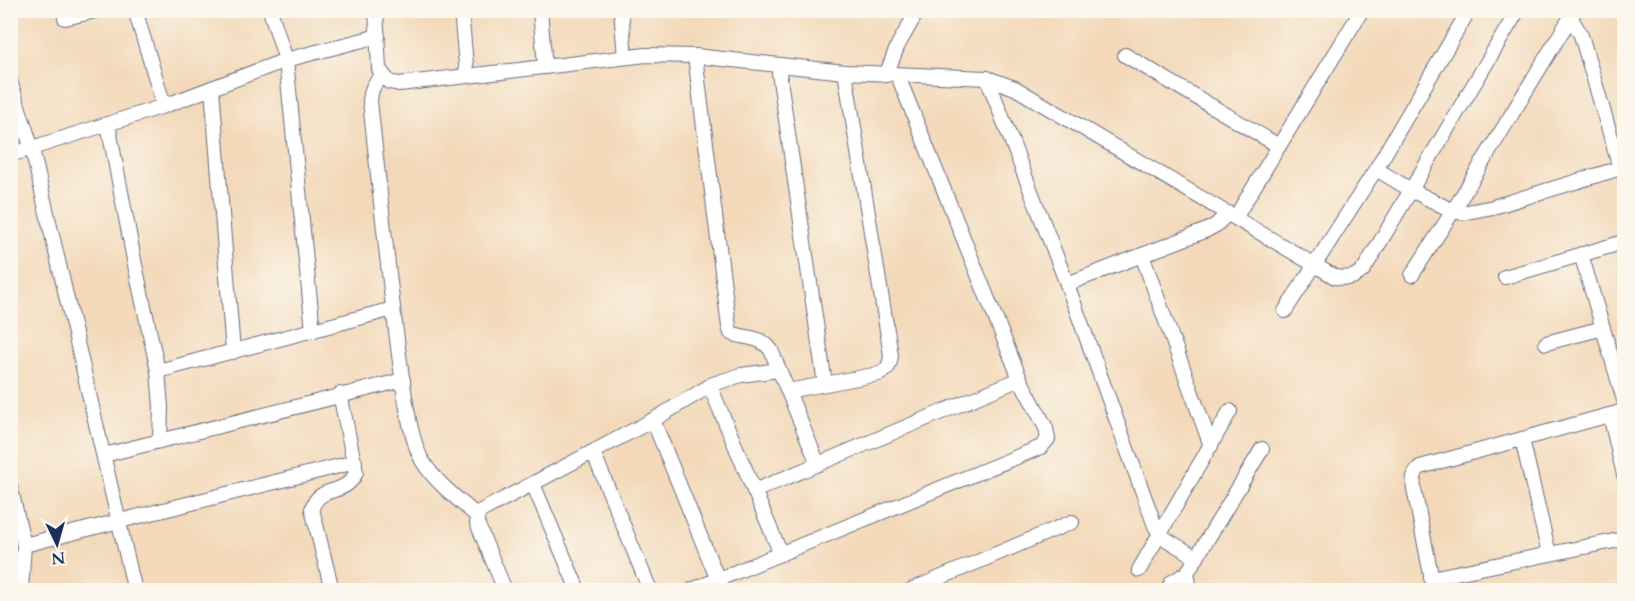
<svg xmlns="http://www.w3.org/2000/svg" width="1635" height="601" font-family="Cardo,serif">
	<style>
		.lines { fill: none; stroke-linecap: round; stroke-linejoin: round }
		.minor-casing { stroke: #676a7e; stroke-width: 16 }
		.minor { stroke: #fff; stroke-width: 14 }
	</style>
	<rect width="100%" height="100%" fill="#fbf7ec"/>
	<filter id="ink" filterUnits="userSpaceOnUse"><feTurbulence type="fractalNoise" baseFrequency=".0167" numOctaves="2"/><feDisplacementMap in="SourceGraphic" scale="12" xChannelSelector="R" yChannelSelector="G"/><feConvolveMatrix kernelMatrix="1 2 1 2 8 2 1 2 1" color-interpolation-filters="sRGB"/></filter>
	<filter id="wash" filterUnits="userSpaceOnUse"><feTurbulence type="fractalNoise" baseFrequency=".008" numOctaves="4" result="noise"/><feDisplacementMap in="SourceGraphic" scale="24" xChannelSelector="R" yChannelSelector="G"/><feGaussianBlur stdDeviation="1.35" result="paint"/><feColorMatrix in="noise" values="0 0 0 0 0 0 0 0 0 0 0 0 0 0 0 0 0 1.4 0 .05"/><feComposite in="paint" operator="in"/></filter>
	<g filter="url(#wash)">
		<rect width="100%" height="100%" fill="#f3d9ba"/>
	</g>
	<g filter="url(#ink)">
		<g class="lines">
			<defs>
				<g id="minor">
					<path d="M135,10L164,106"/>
					<path d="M270,10L286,60L313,331"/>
					<path d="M376,10L379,69L389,82L399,84L646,55L695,56L845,72L987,78L1015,88L1335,277C1348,279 1355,278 1364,269L1518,10"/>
					<path d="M461,10L467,76"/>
					<path d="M540,10L545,67"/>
					<path d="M621,10L625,57"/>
					<path d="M65,18L100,10"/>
					<path d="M1571,18L1581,35L1620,168"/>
					<path d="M1125,55L1279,146"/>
					<path d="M695,56L729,327L731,333C746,339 761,336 771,350L818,464"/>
					<path d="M778,66L825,384"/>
					<path d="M886,75L898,45L918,10"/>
					<path d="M383,76C373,83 371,90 370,101C379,186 388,271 399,355C403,383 409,439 423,462C436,483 459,500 477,516"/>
					<path d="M987,78L1067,284L1155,526L1161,536L1197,558"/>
					<path d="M10,81L32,149L134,587"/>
					<path d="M212,88L233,352"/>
					<path d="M108,124L135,265L158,371L161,407L160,440"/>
					<path d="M10,155L164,106L286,60L378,36"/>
					<path d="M1376,169L1411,190L1453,211L1462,213L1493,207L1624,167"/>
					<path d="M1235,218L1362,10"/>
					<path d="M1581,254L1624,400"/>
					<path d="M1142,255L1211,446"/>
					<path d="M1412,275L1453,211L1575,10"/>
					<path d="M1505,277L1624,242"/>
					<path d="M1067,284L1207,230L1216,225L1228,213"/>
					<path d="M1285,311L1376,169L1469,10"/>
					<path d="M1546,343L1603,328"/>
					<path d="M158,371L393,309"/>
					<path d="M710,386L781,554"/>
					<path d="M788,391L879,374C888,370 890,365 891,355L845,72"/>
					<path d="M1610,415L1624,475"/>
					<path d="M653,420L722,590"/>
					<path d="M1522,439L1549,554"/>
					<path d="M593,452L650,590"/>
					<path d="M104,455L403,380"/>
					<path d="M533,484L578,590"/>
					<path d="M10,486L24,545L21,590"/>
					<path d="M754,491L1020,379"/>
					<path d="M24,545L355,462"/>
					<path d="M1139,570L1230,411"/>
					<path d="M1187,573L1190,590"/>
					<path d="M1431,578L1624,539"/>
					<path d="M332,590L312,509C318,484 347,497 356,472L340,394"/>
					<path d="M505,590L477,523V516L481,511L653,420L713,384L741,375L779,370"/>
					<path d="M692,590L1041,447L1048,439L1046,428L1020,379L898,76"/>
					<path d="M911,590L1072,522"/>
					<path d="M1168,590L1172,582L1187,573L1262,449"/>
					<path d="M1434,590L1414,489C1413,480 1413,474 1420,467L1624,411"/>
				</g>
			</defs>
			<use href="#minor" class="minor-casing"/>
			<use href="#minor" class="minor"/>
		</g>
	</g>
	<rect width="1635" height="601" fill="none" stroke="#fbf7ec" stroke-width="36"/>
	<g transform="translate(57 544) rotate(175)" stroke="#fbf7ec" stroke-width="4.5" paint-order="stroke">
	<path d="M0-4.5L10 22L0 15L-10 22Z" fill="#1b2f5e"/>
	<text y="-9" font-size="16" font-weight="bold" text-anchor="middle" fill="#1b2f5e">N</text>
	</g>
</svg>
